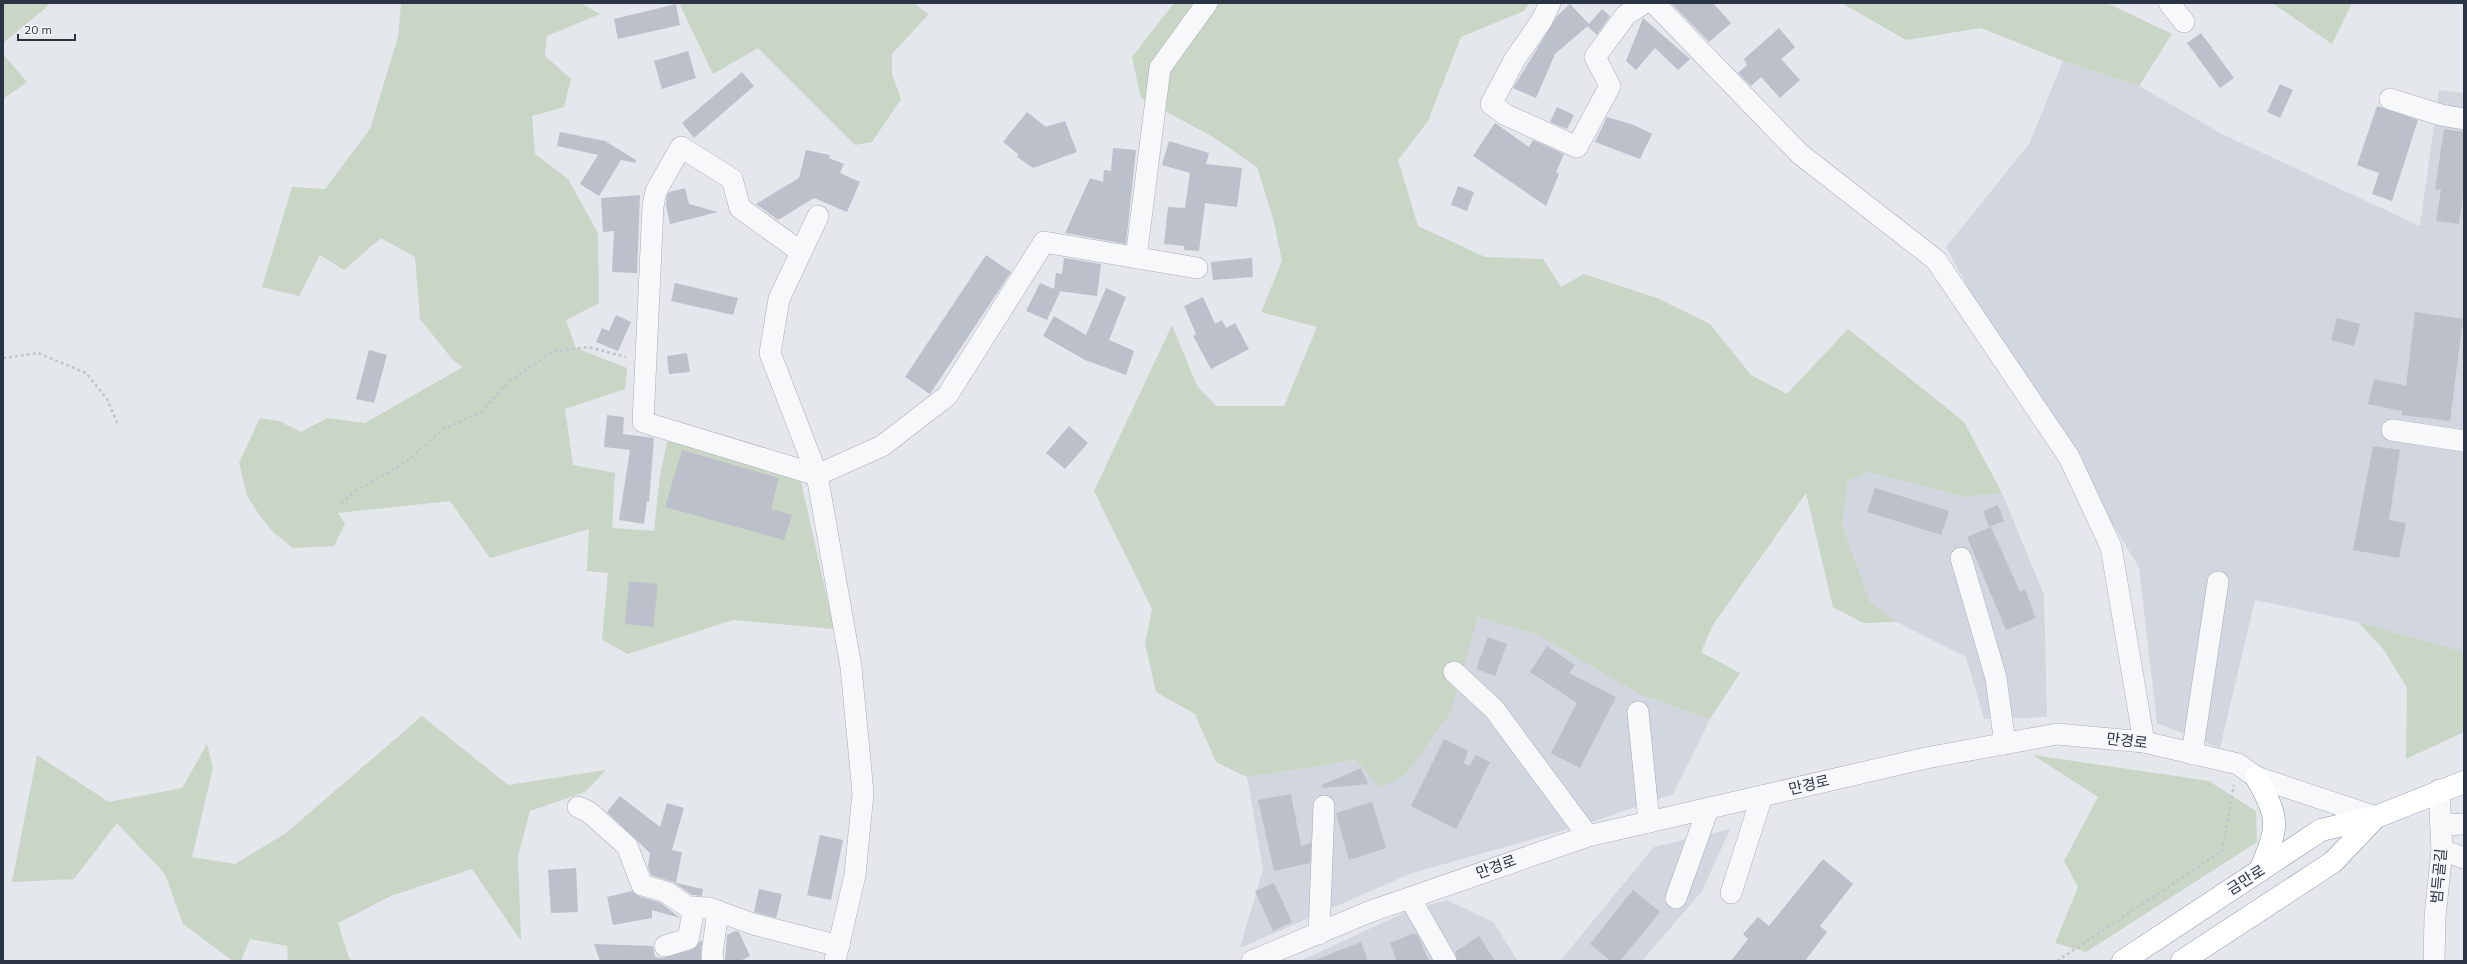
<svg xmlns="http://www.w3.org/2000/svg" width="2467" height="964" font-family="Mulish,'Noto Sans KR',sans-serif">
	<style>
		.built { fill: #d2d6de }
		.green { fill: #c9d6c5 }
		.building { fill: #bbc0ca }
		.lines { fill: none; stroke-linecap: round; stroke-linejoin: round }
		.minor-casing { stroke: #a9aeb7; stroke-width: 22 }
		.major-casing { stroke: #a3abb8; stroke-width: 23 }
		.highway-casing { stroke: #8b94a3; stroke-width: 23 }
		.path { stroke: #c2c5cb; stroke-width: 2.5; stroke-dasharray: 3 3; stroke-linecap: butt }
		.minor { stroke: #f7f8fa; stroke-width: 21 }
		.major { stroke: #fff; stroke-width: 22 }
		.highway { stroke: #fff; stroke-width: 22 }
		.labels { text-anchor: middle; stroke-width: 3; stroke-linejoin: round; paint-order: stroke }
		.street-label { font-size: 15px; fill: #2b3445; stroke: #f4f6f9 }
	</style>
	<rect width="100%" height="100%" fill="#e4e7ec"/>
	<g class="built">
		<path d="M2063,61L2139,86L2224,135L2420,226L2439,90L2464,93V652L2358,622L2255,600L2220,748L2157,723L2139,567L1981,311L1946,247L2029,144Z"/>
		<path d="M1868,472L1966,497L2002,493L2044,595L2047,717L1984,719L1966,657L1897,622L1870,602L1842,524L1848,481Z"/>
		<path d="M1478,617L1539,635L1639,694L1710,719L1673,794L1586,824L1412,873L1240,948L1263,869L1247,777L1356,760L1380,788L1462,665Z"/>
		<path d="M1730,829L1702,891L1642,961H1560L1654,847Z"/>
		<path d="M1447,900L1493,922L1518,961H1300L1410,910Z"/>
	</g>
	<g class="green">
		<path d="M3,3H48V6L3,43Z"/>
		<path d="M401,3H581L600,14L547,36L545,56L571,79L564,107L532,116L535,154L568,179L598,233L599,303L566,320L576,348L627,368L625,389L565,409L573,465L615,473L612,528L654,531L660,476L667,442L677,441L800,477L834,629L733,620L628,654L602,640L608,573L587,571L589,529L490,558L450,501L338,513L345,524L334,546L293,548L273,532L260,516L247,496L239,463L260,418L279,421L301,432L327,418L365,423L463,367L452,359L420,319L415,257L381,238L344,270L320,255L299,296L262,287L292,187L325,189L370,129L398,37Z"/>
		<path d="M679,3H913L929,14L892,54V74L901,99L872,142L855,145L758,48L713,74Z"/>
		<path d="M1174,3H1529L1524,11L1461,37L1428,121L1398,160L1418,226L1485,257L1543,259L1561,287L1584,274L1657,298L1710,324L1751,375L1787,394L1848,329L1964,422L2002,493L1966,497L1868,472L1848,481L1842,524L1870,602L1897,622L1863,623L1833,607L1806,493L1713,625L1701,652L1740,673L1710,719L1639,694L1539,635L1478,617L1450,713L1406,774L1380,788L1356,760L1247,777L1216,762L1195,714L1156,692L1145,644L1152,609L1094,491L1172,325L1197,386L1216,406H1284L1317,327L1261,312L1282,261L1273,218L1257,167L1213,137L1141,98L1132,57Z"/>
		<path d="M1847,3H2107L2172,34L2139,86L2063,61L1981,28L1906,40L1845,5Z"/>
		<path d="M2272,3H2352L2332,44Z"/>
		<path d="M3,54L27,82L3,99Z"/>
		<path d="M2358,622L2464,652V732L2406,759L2407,688L2384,650Z"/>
		<path d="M422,716L508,785L606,770L585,792L530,811L518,856L521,941L472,869L391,896L338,923L349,958L353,961H288L287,946L250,939L241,961H233L183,924L165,874L117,823L74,879L12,882L37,755L109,802L182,788L207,744L213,768L192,857L235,864L286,833Z"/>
		<path d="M2033,755L2209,781L2256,811L2257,842L2086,952L2055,943L2078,887L2064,861L2098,797Z"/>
	</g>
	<g class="building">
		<path d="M1671,3H1713L1731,23L1709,42Z"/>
		<path d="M676,4L680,25L618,39L614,19Z"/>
		<path d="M1570,4L1589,24L1602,9L1610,16L1597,35L1587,26L1589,25L1555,54L1536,98L1513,88L1557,16Z"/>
		<path d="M1643,18L1690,59L1678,70L1655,48L1636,70L1626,61Z"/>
		<path d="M1779,28L1795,47L1781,59L1800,80L1780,98L1761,77L1751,86L1738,73L1747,65L1744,59Z"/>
		<path d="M2201,33L2234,78L2220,88L2187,43Z"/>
		<path d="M688,51L696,78L662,89L654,61Z"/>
		<path d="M742,72L754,86L694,138L682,123Z"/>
		<path d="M2280,84L2293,90L2280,118L2267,112Z"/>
		<path d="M2377,106L2418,120L2392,201L2372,194L2379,173L2357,165Z"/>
		<path d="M1557,107L1574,115L1567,129L1550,122Z"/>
		<path d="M1027,112L1046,127L1065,121L1077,152L1033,168L1017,157L1018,154L1003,142Z"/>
		<path d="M1607,117L1634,125L1652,134L1640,159L1595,142Z"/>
		<path d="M1495,123L1529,147L1533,140L1564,154L1556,172L1559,174L1546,206L1473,156Z"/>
		<path d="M2444,129L2464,132V187L2459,224L2436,221L2441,190L2435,189Z"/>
		<path d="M560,132L605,141L636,160L635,163L621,160L599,196L580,184L598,155L557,146Z"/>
		<path d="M1169,141L1209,153L1206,164L1242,168L1237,207L1205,203L1199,251L1184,250V246L1164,244L1168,207L1185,208L1190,173L1162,165Z"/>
		<path d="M1113,148L1136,150L1126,244L1065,233L1090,178L1103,182L1104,170L1111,171Z"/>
		<path d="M806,150L830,155L829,158L844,164L840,173L860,182L847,212L814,198L778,220L756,204L799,178Z"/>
		<path d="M1458,186L1474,192L1467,211L1451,205Z"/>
		<path d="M685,188L689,204L718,212L670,224L666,205L667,195L669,192Z"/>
		<path d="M640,195L637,273L612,272L614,231L603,232L601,198Z"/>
		<path d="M986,255L1011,272L930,394L905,377Z"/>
		<path d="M1064,258L1101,264L1097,296L1058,291L1060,292L1047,320L1026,311L1040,283L1054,289L1056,273L1062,274Z"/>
		<path d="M1252,258L1253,277L1213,280L1211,262Z"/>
		<path d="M675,283L738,298L733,315L671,301Z"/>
		<path d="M1106,288L1126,297L1109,340L1134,351L1126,375L1085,360L1043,336L1054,316L1086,335Z"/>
		<path d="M1203,297L1215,324L1222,320L1226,328L1235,323L1249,349L1211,369L1193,336L1196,334L1184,306Z"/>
		<path d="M2415,312L2463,319L2450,421L2402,415V411L2368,404L2374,379L2406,386Z"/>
		<path d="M616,315L631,322L618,351L596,342L602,328L609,331Z"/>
		<path d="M2337,318L2360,324L2354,346L2331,340Z"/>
		<path d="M369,350L387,355L374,403L356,399Z"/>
		<path d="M687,353L690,372L669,374L667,356Z"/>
		<path d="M607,415L624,417L623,434L654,438L649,502L647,501L644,524L619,520L630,450L604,447Z"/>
		<path d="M1069,426L1088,443L1065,469L1046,453Z"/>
		<path d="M2373,446L2400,450L2389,520L2406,523L2399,558L2353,550Z"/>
		<path d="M682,450L779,478L771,509L792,515L784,540L665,507Z"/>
		<path d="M1875,488L1949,511L1941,535L1867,512Z"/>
		<path d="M1998,505L2004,521L1989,527L1983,511Z"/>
		<path d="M1991,527L2020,592L2025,590L2036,618L2006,630L1967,537Z"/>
		<path d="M629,581L658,584L653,627L625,624Z"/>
		<path d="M1488,637L1507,644L1495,676L1476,669Z"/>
		<path d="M1547,646L1575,665L1569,673L1616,697L1580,768L1551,753L1577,703L1530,672Z"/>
		<path d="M1444,739L1468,751L1464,763L1469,766L1476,755L1490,762L1456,829L1411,806Z"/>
		<path d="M1361,768L1368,784L1323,788L1322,785Z"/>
		<path d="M1291,794L1301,846L1311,843L1310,863L1274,871L1258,800Z"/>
		<path d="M620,796L660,827L667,803L684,808L672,850L682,852L676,883L703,889L702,896L692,895L673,882L651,875L648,866L650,853L607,812Z"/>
		<path d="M1372,802L1386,848L1349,860L1336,813Z"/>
		<path d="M820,835L843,840L831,900L807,895Z"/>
		<path d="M1823,859L1853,884L1820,926L1827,932L1805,961H1731L1748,939L1743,934L1758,917L1769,926Z"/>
		<path d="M576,868L578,912L551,913L548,870Z"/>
		<path d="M1274,883L1292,922L1273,931L1255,891Z"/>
		<path d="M759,889L782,894L776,918L754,912Z"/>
		<path d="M1633,890L1660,912L1620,961H1611L1590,944Z"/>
		<path d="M632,891L638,896L661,903L680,918L652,910V918L613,925L607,897Z"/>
		<path d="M736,931L739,932L750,956L740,961H725L727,935Z"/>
		<path d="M1412,934H1417L1429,961H1397L1390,943Z"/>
		<path d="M1479,936L1495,961H1458L1455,952Z"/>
		<path d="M702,940L701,961H600L594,944L653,946L655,957L663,958L691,950Z"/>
		<path d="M1361,942L1368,961H1315V960Z"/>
	</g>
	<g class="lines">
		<defs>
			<g id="minor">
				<path d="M1550,3L1542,20L1515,59L1491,104L1506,115L1577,147L1610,86L1595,57L1626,15L1644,3"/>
				<path d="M1654,3L1800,154L1936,260L2069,457L2111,547L2144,742"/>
				<path d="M2169,3L2184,22"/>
				<path d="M2390,99L2441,115L2464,119"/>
				<path d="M818,216L779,299L770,353L817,475L851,667L863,793L855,875L835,961"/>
				<path d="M801,252L740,208L732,179L681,147L656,191L653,206L643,422L817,475L882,446L947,396L1044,242L1197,268"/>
				<path d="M1136,258L1160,68L1207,3"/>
				<path d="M2392,430L2464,441"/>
				<path d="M1961,558L1996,678L2005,744"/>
				<path d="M1454,672L1494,709L1588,836"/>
				<path d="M1638,712L1649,822"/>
				<path d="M2192,754L2218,582"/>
				<path d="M578,807L589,812L627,846L642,885L666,892L688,907L709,908L753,924L839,946"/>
				<path d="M2441,825L2464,824"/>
				<path d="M2442,850L2464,858"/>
				<path d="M1731,893L1762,796"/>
				<path d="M1410,898L1446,961"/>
				<path d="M1676,898L1708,809"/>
				<path d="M1319,934L1324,806"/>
				<path d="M665,946L688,939L694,907"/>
				<path d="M713,961L712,954L718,911"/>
				<path d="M1252,961L1369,912L1588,836L1926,758L2057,734L2144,742L2238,764L2256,777L2376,817"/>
				<path d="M2434,961L2435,917L2442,850L2439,790"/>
			</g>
			<path id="major" d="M2376,817L2464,782"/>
			<g id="highway">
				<path d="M2256,777C2281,821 2278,826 2260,871"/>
				<path d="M2123,961L2321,830L2376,817"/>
				<path d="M2182,961L2333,862L2376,817"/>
			</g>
		</defs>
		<use href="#minor" class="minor-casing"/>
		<use href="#major" class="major-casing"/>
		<use href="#highway" class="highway-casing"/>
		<g class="path">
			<path d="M3,358L38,353L86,373L107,399L118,425"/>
			<path d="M341,503L357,490L406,462L443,429L480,413L509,381L552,352L588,347L626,357"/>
			<path d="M2057,961L2222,851L2234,785"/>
		</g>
		<use href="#minor" class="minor"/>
		<use href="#major" class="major"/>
		<use href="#highway" class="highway"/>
	</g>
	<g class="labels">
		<g class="street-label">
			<text transform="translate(2127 741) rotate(7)" y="5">만경로</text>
			<text transform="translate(1809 785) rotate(-13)" y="5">만경로</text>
			<text transform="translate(1496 867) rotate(-20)" y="5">만경로</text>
			<text transform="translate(2439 876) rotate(-85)" y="5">범득골길</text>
			<text transform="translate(2246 880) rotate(-32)" y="5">금만로</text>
		</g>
	</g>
	<rect width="2467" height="964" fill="none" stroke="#2b3445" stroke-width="8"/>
	<path d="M18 34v6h57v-6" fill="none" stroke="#2b3445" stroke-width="2"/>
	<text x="24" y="34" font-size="12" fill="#2b3445" stroke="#f4f6f9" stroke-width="3" paint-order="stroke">20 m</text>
</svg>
